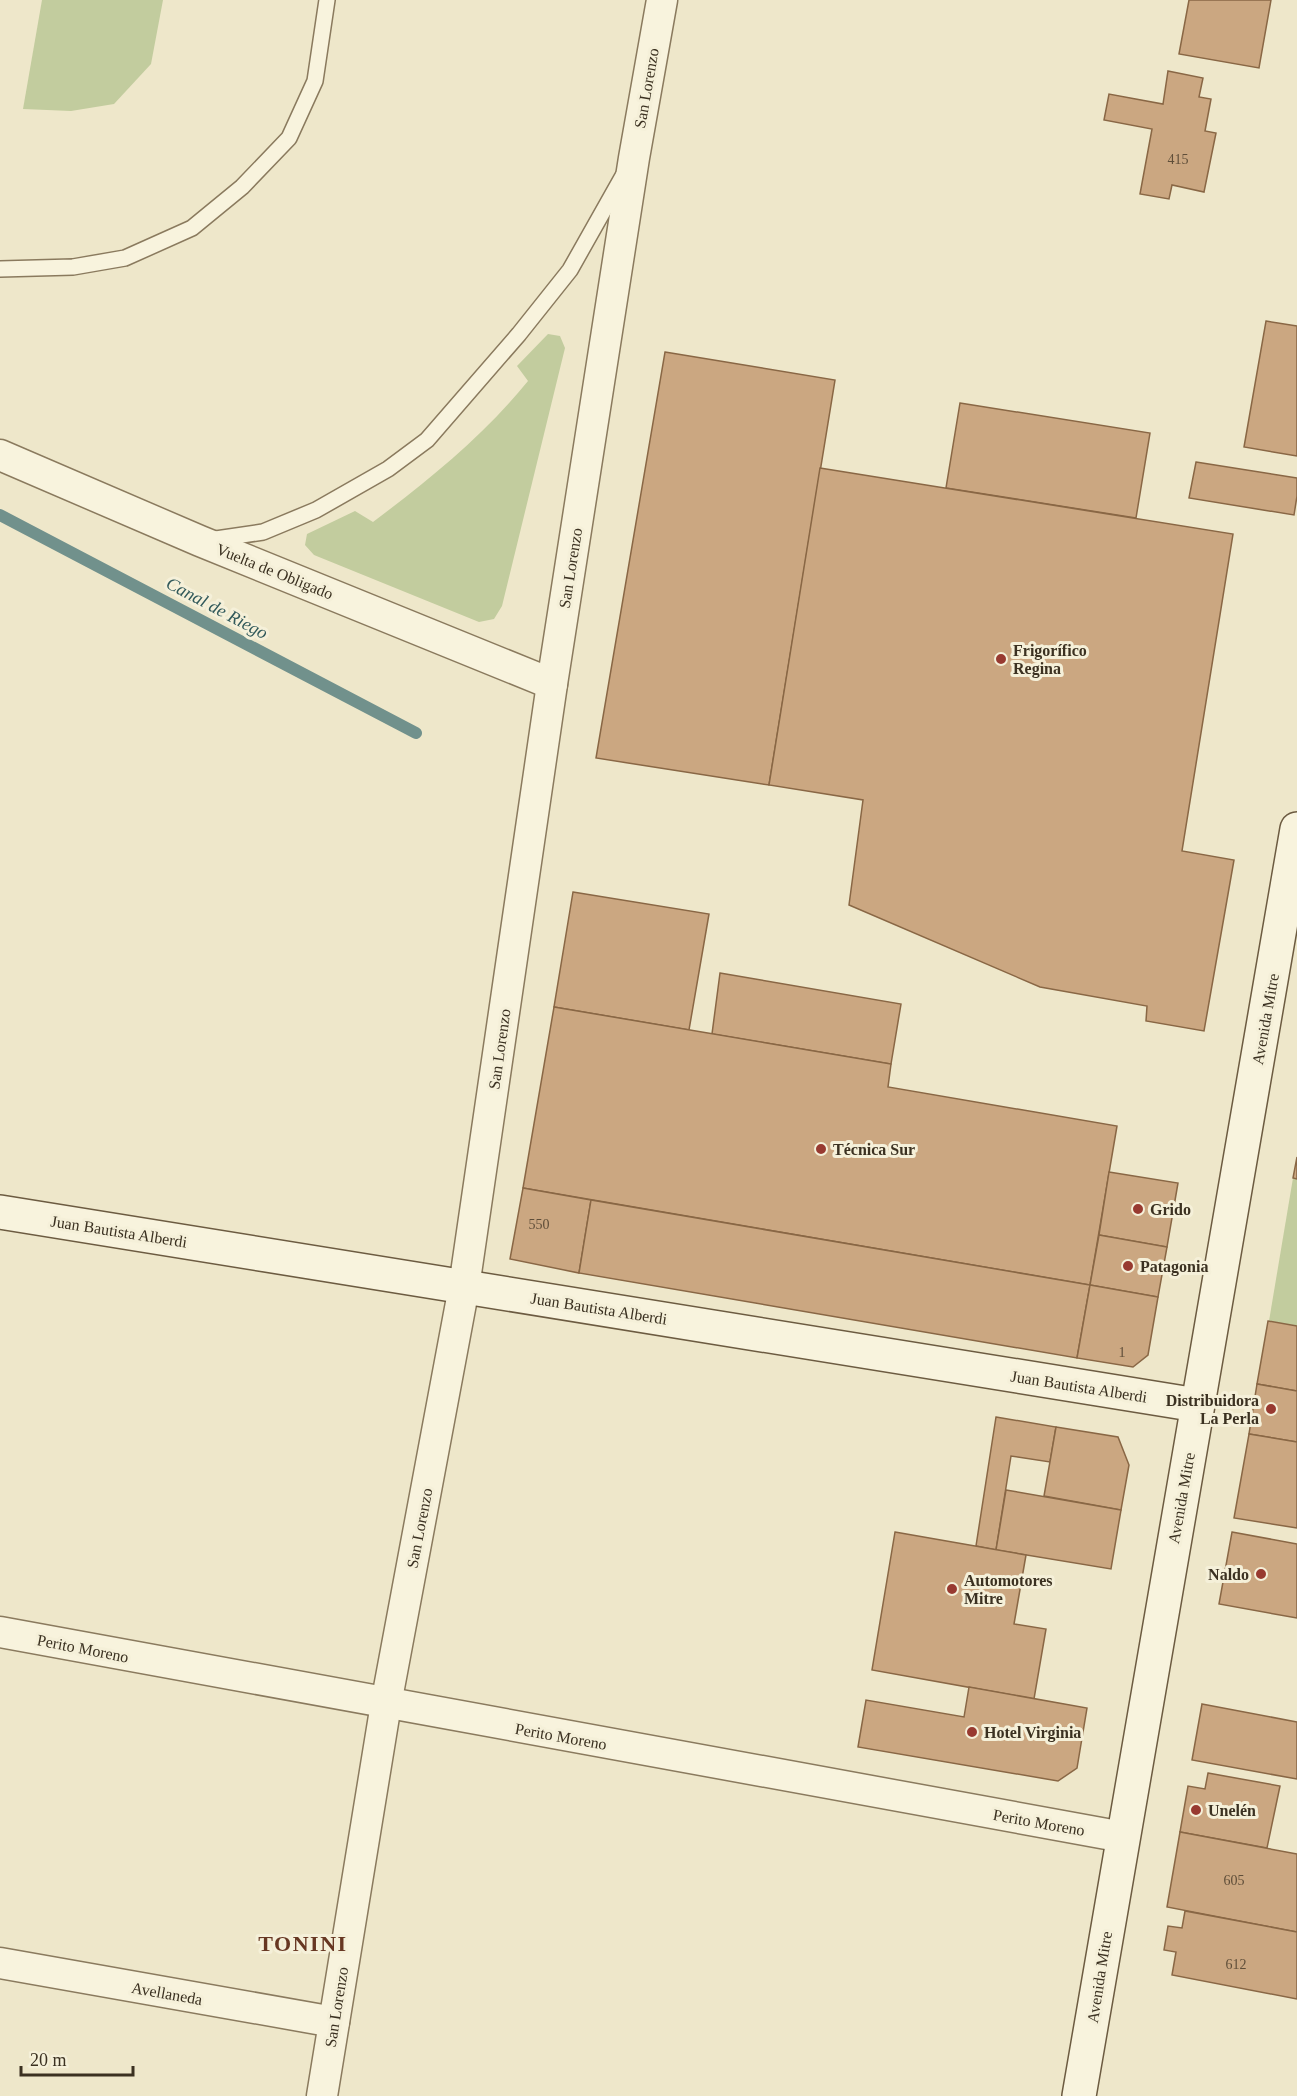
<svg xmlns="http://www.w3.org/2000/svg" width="1297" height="2096" font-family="'Times New Roman',serif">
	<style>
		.green { fill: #c2cc9e }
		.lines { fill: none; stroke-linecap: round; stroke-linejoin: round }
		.stream { stroke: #71918c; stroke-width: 12 }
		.building { fill: #cba781; stroke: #896745; stroke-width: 1.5 }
		.lane-casing { stroke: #8a7a5e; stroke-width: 18 }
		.street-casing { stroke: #8a7a5e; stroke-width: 33 }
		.secondary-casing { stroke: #6c5b41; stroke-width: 36 }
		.lane { stroke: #f8f3dd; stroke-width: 15 }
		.street { stroke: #f8f3dd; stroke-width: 30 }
		.secondary { stroke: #f8f3dd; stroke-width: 33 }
		.poi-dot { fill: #983a30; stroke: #f5f0d9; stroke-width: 2 }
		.labels { text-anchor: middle; stroke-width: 6; stroke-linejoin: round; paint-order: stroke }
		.number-label { font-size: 14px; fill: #5f4e39 }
		.street-label { font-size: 16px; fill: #3b3121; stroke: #f5f0d9 }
		.poi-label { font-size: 16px; font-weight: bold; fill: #3b3121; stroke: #f5f0d9; text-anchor: start }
		.water-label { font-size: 18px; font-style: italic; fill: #31595a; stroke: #f5f0d9 }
		.district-label { font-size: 22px; font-weight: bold; letter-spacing: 1.5px; fill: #673722; stroke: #f5f0d9 }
	</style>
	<rect width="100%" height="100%" fill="#eee7ca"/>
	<g class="green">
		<path d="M42,0H163L151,64L114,104L71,111L23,109Z"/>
		<path d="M548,334L560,336L565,348L502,606L494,619L479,622L314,555L305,545L307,534L355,511L373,522C430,479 483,436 528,381L517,366Z"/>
		<path d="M1293,1178L1297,1179V1326L1269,1321Z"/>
	</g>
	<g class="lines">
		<path class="stream" d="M0,515L416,733"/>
	</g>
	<g class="building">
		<path d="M1189,0H1271L1259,68L1179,54Z"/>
		<path d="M1168,71L1203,78L1199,97L1211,99L1205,131L1216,133L1204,192L1172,185L1169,199L1140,194L1152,129L1104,120L1109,94L1163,104Z"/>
		<path d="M1266,321L1297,326V456L1244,447Z"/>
		<path d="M665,352L835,380L769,785L596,758Z"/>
		<path d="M960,403L1150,433L1136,518L946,488Z"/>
		<path d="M1196,462L1297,478V496L1294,515L1189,498Z"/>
		<path d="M820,468L1233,534L1182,851L1234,860L1204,1031L1146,1021L1147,1006L1040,987L849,905L863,800L769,785Z"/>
		<path d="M573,892L709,914L689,1030L554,1007Z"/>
		<path d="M720,973L901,1004L891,1064L712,1034Z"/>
		<path d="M554,1007L891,1064L888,1087L1117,1126L1090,1285L523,1188Z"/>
		<path d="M1297,1157V1179L1293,1178Z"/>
		<path d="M1109,1172L1178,1183L1167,1247L1099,1235Z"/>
		<path d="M523,1188L591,1200L579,1273L510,1259Z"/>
		<path d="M591,1200L1090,1285L1077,1358L579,1273Z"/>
		<path d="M1099,1235L1167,1247L1158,1297L1090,1285Z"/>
		<path d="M1090,1285L1158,1297L1148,1355L1133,1367L1077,1358Z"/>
		<path d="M1268,1321L1297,1326V1391L1257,1384Z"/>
		<path d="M1257,1384L1297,1391V1442L1249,1434Z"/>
		<path d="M996,1417L1056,1427L1050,1462L1011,1456L996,1550L976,1546Z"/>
		<path d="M1056,1427L1118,1437L1129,1465L1121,1510L1044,1496Z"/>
		<path d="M1249,1434L1297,1442V1528L1234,1518Z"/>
		<path d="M1006,1490L1121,1510L1111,1569L996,1550Z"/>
		<path d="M895,1532L1026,1555L1014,1624L1046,1629L1034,1699L872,1670Z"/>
		<path d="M1232,1532L1297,1544V1618L1219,1604Z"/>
		<path d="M969,1687L1087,1708L1077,1768L1058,1781L858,1747L866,1700L964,1717Z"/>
		<path d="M1202,1704L1297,1722V1779L1192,1760Z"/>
		<path d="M1208,1773L1280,1786L1267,1848L1180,1832L1188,1786L1205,1789Z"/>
		<path d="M1180,1832L1297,1854V1932L1167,1907Z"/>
		<path d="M1185,1911L1297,1932V1999L1172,1975L1176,1952L1164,1950L1168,1926L1182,1928Z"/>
	</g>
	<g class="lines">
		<defs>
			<g id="lane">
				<path d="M0,269L73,267L125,258L192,228L242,187L289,138L315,81L327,0"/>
				<path d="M209,540L263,532L316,510L388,469L427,440L519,334L570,270L623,176"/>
			</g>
			<g id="street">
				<path d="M0,455L200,541L552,684"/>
				<path d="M0,1632L1123,1837"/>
				<path d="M0,1963L334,2022"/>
				<path d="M322,2096L386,1704L464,1287L552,684L634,158L662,0"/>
			</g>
			<g id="secondary">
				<path d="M0,1212L1197,1405"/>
				<path d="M1079,2096L1297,829"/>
			</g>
		</defs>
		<use href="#lane" class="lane-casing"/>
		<use href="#street" class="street-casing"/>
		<use href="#secondary" class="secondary-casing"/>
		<use href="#lane" class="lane"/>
		<use href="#street" class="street"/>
		<use href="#secondary" class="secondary"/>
	</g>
	<g class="poi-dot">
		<circle cx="1001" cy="659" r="6"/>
		<circle cx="821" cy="1149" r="6"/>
		<circle cx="1138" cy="1209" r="6"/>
		<circle cx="1128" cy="1266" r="6"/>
		<circle cx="1271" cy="1409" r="6"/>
		<circle cx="1261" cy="1574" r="6"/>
		<circle cx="952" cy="1589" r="6"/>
		<circle cx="972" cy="1732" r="6"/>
		<circle cx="1196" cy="1810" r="6"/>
	</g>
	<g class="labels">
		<g class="number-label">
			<text x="1178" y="164">415</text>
			<text x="539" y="1229">550</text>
			<text x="1122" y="1357">1</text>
			<text x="1234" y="1885">605</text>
			<text x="1236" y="1969">612</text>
		</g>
		<g class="street-label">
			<text transform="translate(646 88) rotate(-80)" y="6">San Lorenzo</text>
			<text transform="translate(570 568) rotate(-81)" y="6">San Lorenzo</text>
			<text transform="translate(275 571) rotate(22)" y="6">Vuelta de Obligado</text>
			<text transform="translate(1265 1019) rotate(-80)" y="6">Avenida Mitre</text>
			<text transform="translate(499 1049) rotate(-82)" y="6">San Lorenzo</text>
			<text transform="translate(119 1231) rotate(9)" y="6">Juan Bautista Alberdi</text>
			<text transform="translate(599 1308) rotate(9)" y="6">Juan Bautista Alberdi</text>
			<text transform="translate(1079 1386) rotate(9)" y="6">Juan Bautista Alberdi</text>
			<text transform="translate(1181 1498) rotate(-80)" y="6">Avenida Mitre</text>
			<text transform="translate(419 1528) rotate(-79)" y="6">San Lorenzo</text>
			<text transform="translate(83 1648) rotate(11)" y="6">Perito Moreno</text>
			<text transform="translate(561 1736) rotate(10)" y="6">Perito Moreno</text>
			<text transform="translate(1039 1822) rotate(10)" y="6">Perito Moreno</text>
			<text transform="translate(1099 1977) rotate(-81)" y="6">Avenida Mitre</text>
			<text transform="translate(167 1993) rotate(10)" y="6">Avellaneda</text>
			<text transform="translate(336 2007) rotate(-81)" y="6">San Lorenzo</text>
		</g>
		<g class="poi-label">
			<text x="1013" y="656">Frigorífico<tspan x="1013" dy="18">Regina</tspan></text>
			<text x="833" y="1155">Técnica Sur</text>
			<text x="1150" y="1215">Grido</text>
			<text x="1140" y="1272">Patagonia</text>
			<text x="1259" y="1406" text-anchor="end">Distribuidora<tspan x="1259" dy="18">La Perla</tspan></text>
			<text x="1249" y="1580" text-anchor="end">Naldo</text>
			<text x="964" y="1586">Automotores<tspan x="964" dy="18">Mitre</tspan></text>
			<text x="984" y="1738">Hotel Virginia</text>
			<text x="1208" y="1816">Unelén</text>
		</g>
		<g class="water-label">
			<text transform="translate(217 608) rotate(28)" y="6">Canal de Riego</text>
		</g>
		<g class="district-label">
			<text x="303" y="1951">TONINI</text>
		</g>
	</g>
	<path d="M21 2066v9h112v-9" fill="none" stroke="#3b3121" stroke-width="3"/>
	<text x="30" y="2066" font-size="18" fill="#3b3121" stroke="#f5f0d9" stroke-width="4.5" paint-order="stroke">20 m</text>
</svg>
